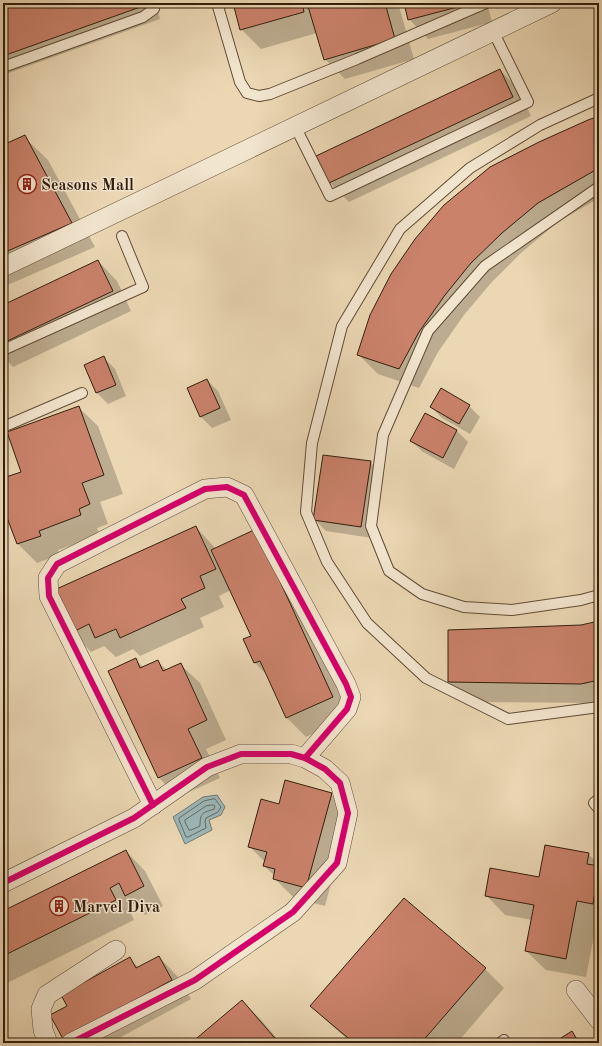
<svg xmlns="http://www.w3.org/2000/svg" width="602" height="1046" font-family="'Old Standard TT',serif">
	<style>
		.water { fill: #9cb7b8; stroke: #727a73 }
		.shadow { fill: #0003 }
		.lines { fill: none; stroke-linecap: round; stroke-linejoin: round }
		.shore { stroke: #676a62; stroke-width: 1 }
		.building { fill: #ca826b; stroke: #321e0c }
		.service-casing { stroke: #604c36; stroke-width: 12 }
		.minor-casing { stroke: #604c36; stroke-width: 20 }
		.service { stroke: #f2e5ce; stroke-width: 10 }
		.minor { stroke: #f2e5ce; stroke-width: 19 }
		.cycleway-casing { stroke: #f2e5ce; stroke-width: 8 }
		.cycleway { stroke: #d6006c; stroke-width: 6 }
		.labels { text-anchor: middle; stroke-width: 3; stroke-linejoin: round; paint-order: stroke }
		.poi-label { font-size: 16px; font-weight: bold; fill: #321e0c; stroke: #f2e5ce; text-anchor: start }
	</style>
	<rect width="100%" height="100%" fill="#ebd7b4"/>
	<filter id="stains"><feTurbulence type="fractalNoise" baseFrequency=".005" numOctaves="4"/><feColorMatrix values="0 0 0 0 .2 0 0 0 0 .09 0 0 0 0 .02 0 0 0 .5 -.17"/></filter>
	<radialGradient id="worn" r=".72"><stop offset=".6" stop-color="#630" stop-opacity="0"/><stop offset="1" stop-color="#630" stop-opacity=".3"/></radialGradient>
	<path class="water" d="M217,795L225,807L221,815L209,820L212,830L185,844L173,817L203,797Z"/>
	<g class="shadow">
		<path d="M3,3H156L160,19L3,75Z"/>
		<path d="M234,3H398L414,59L345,79L325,59L317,33L261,49L241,29Z"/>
		<path d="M405,3H487L492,22L428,39L409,19Z"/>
		<path d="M500,70L519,90L531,116L349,202L330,183L318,157Z"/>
		<path d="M599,118V198L558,222L522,252L491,283L464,315L438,352L419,388L378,374L358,354Z"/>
		<path d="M24,137L48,160L95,247L3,287V146Z"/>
		<path d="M98,261L117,281L131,311L13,367L3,357V306Z"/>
		<path d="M104,358L115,369L126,396L108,404L97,393L85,365Z"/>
		<path d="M207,380L218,391L231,420L212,428L201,417L188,388Z"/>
		<path d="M469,406L480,417L470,434L442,418L431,407Z"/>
		<path d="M78,407L98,426L123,494L100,502L108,524L97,528L100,535L58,550L59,555L37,563L18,544L3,504V479L22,472Z"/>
		<path d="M426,415L457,431L468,442L454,469L423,452L411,441Z"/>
		<path d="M370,462L381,473L372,538L326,531L315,520Z"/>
		<path d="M196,527L216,549L275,550L352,716L306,737L287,718L268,676L255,663L252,636L231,590L219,596L224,607L200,618L204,627L140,656L133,649L116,657L104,646L91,652L72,632Z"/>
		<path d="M599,622V703L469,702L449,682V631L581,626Z"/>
		<path d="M136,660L144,668L158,662L167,670L180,664L200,683L226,740L206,749L220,778L178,797L159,778Z"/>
		<path d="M331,794L350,813L325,906L294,898L274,878L275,876L264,866L265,862L249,846L280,805Z"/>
		<path d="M126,851L145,871L163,906L145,915L135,904L128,907L134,920L3,985V912Z"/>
		<path d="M588,854L599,864V920H597L586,977L546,970L526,951L532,920L505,915L486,895L540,878Z"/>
		<path d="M159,957L178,977L191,999L110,1043H68V1007L130,959L139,968Z"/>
		<path d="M485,969L504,988L457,1043H352L331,1025L311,1006Z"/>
		<path d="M242,1001L262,1021L281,1043H193Z"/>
		<path d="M572,1033L582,1043H555Z"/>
	</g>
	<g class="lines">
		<g class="shore">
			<path d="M215,799L221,807L218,812L206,818L205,821L206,828L188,837H186L179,820V818L204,801Z"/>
			<path d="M213,805L215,806L214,809C203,813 200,812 200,826L191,830H189L185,822V820L206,806Z"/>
		</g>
	</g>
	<g class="building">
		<path d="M3,3H145L146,5L3,56Z"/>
		<path d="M233,3H302L304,12L240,30Z"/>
		<path d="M307,3H385L395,39L324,60Z"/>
		<path d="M404,3H473L408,20Z"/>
		<path d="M500,69L513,97L329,183L316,156Z"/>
		<path d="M599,116V168L538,203L502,233L471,263L445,295L419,332L399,369L357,355L370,315L391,274L415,239L444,205L490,167L539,142L588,120Z"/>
		<path d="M25,135L72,223L3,253V145Z"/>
		<path d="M98,260L113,291L3,343V305Z"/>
		<path d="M104,356L116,385L96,393L84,365Z"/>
		<path d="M207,379L220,408L200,417L187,388Z"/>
		<path d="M441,388L470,405L459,424L430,407Z"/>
		<path d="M79,406L104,475L82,483L90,504L79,509L81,515L39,531L41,536L17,544L3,507V478L21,472L7,432Z"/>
		<path d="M425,413L457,430L443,458L410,441Z"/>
		<path d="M323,455L371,461L361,527L313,520Z"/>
		<path d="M196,526L216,569L200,576L205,588L181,599L186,608L120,638L116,629L95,638L89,624L71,633L52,591Z"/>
		<path d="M256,529L333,697L286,718L260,661L254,663L243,639L251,636L211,550Z"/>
		<path d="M599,621V680L581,684L448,682V630L581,625Z"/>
		<path d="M136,658L140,668L158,660L163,671L181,663L207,720L188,729L202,758L158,778L108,671Z"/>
		<path d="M285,780L332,793L306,888L273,879L275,869L263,866L267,852L248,847L261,799L279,804Z"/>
		<path d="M545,845L589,853L587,864L599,866L593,904L577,901L566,959L525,951L534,905L485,896L490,868L539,877Z"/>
		<path d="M126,850L144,886L125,896L119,883L110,888L116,900L3,956V911Z"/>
		<path d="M404,898L486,968L421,1043H354L310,1006Z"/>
		<path d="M159,956L172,980L63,1039L50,1015L67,1006L61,995L130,957L136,968Z"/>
		<path d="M242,1000L279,1043H191Z"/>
		<path d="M572,1031L579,1043H553Z"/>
	</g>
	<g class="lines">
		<defs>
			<g id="service">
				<path d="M217,3L240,82L247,93L259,96L270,94L357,59L486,3"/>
				<path d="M3,67L143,17L154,9L155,3"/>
				<path d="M599,98L540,125L470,168L400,229L342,326L312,443L306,512L327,562L367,623L426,678L508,719L599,707"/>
				<path d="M295,126L330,196L528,102L493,31"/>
				<path d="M599,187L485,266L428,331L383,435L371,526L389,571L422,594L464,607L512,610L581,600L599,595"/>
				<path d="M3,350L143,287L122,236"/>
				<path d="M3,427L82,393"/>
				<path d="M599,799L594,803L599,809"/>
				<path d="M500,1043L504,1040"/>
			</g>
			<g id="minor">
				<path d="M3,267L552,3"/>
				<path d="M153,805L49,596L48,578L57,564L205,489L227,487L244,495L346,684L351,697L347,709L305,758"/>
				<path d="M3,883L134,818L207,767L241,754H291L305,758L325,769L340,783L348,813L337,863L293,912L195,980L71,1043"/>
				<path d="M576,990L599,1020"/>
				<path d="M48,1043L43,1030L41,1009L47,995L116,950"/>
			</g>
		</defs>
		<use href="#service" class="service-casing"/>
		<use href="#minor" class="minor-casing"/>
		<use href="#service" class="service"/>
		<use href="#minor" class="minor"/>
		<defs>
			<g id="cycleway">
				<path d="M153,805L49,596L48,578L57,564L205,489L227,487L244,495L346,684L351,697L347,709L305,758"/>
				<path d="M3,883L134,818L207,767L241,754H291L305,758L325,769L340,783L348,813L337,863L293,912L195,980L71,1043"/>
			</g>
		</defs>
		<use href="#cycleway" class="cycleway-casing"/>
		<use href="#cycleway" class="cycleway"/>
	</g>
	<defs>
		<symbol id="building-ring" viewBox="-11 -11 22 22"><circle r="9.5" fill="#f2e5ce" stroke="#8f2418" stroke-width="1.5"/><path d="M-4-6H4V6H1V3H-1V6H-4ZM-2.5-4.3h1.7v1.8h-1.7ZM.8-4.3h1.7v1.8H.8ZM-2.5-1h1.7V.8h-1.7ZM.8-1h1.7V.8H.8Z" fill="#8f2418"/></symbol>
	</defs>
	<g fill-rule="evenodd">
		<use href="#building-ring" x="16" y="173" width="22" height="22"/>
		<use href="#building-ring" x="48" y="895" width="22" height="22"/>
	</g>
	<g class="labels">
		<g class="poi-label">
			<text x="41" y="190">Seasons Mall</text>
			<text x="73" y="912">Marvel Diva</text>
		</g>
	</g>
	<rect width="602" height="1046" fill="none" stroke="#ebd7b4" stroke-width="16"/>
	<rect x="4" y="4" width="594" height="1038" fill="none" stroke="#321e0c" stroke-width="2"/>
	<rect x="8" y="8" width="586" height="1030" fill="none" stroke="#321e0c"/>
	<rect width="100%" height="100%" filter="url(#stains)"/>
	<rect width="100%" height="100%" fill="url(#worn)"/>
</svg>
